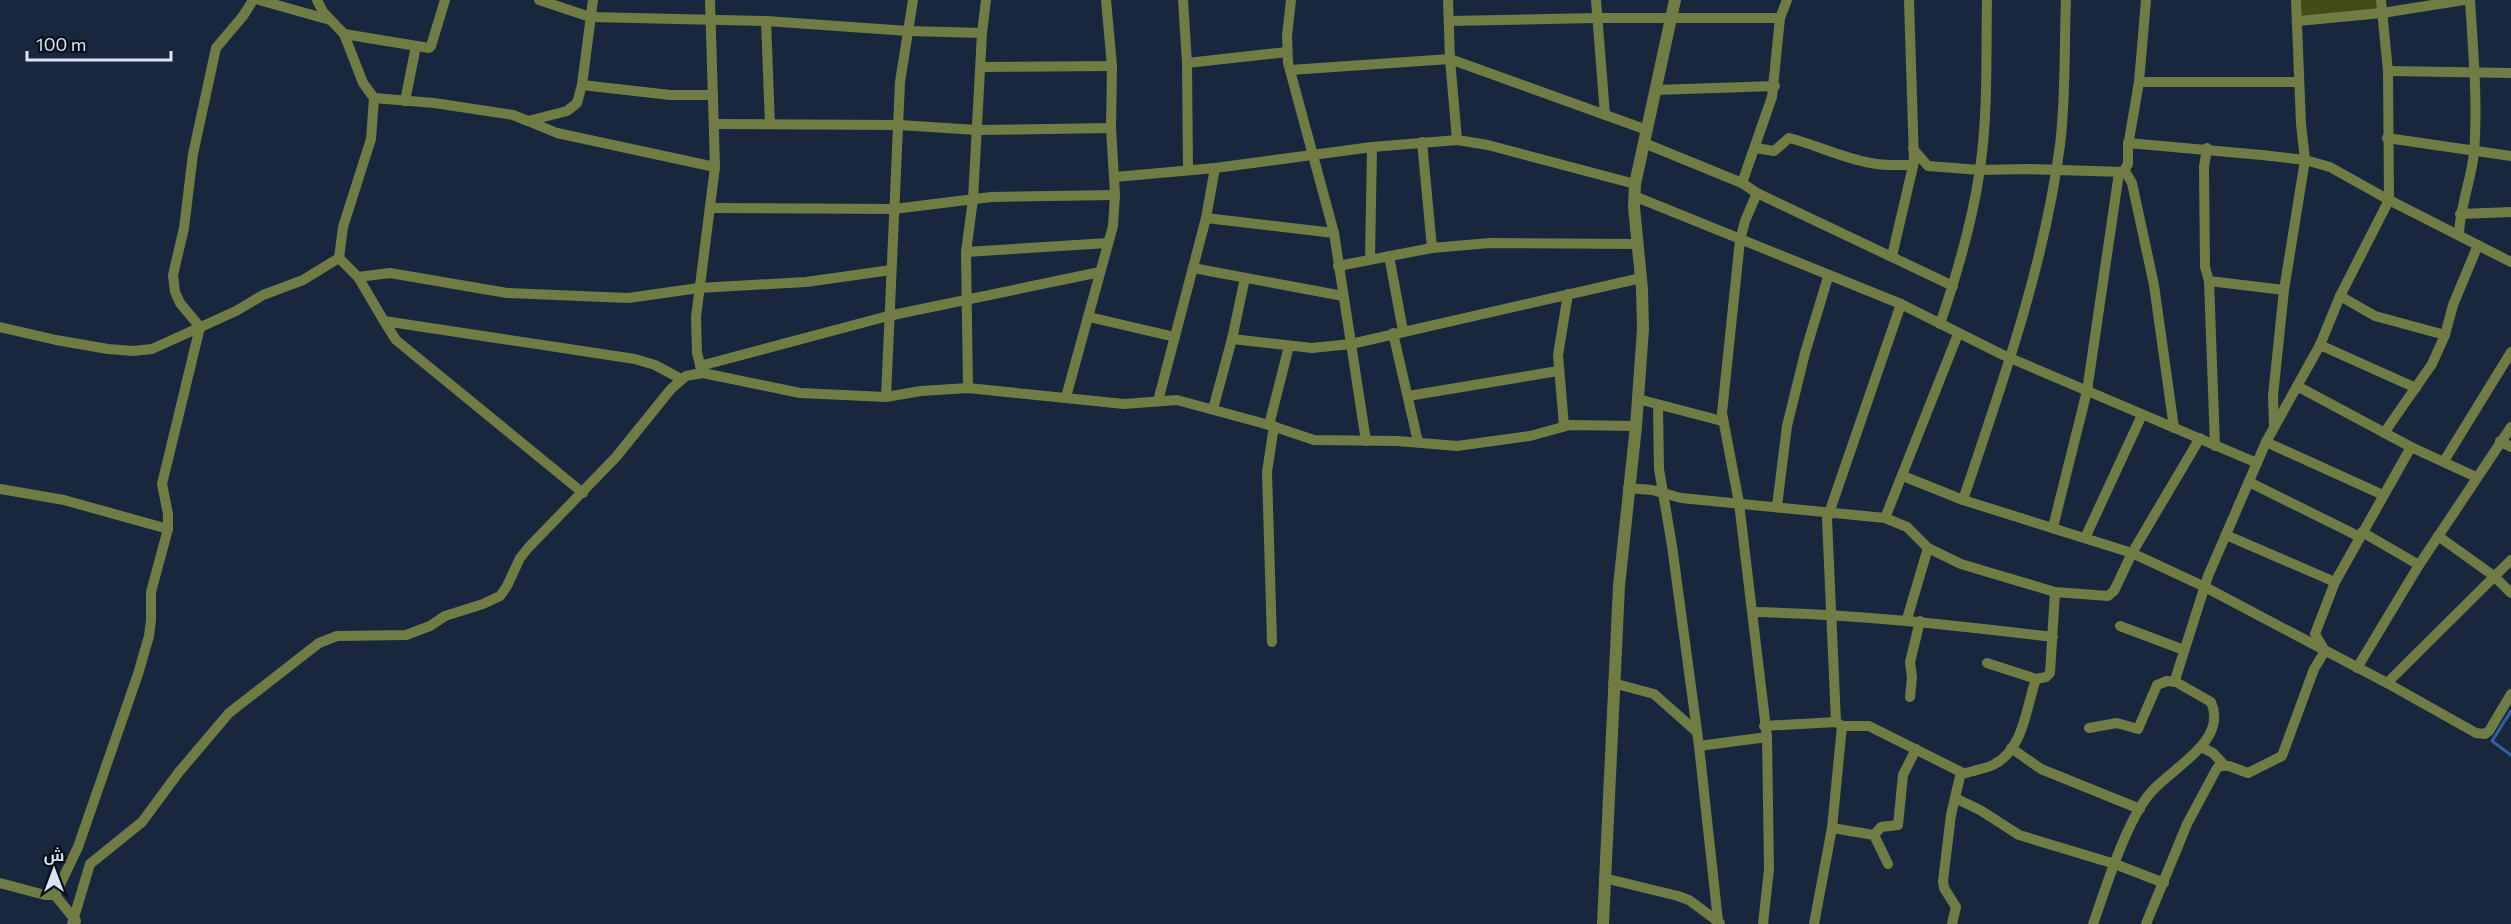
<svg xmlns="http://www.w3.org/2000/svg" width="2511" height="924" font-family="Commissioner,Cairo,sans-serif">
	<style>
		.grass { fill: #434c15 }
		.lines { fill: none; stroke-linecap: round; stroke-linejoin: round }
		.stream { stroke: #365fa2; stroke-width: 3 }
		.minor { stroke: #707c44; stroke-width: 10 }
		.tertiary { stroke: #707c44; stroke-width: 12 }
	</style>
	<rect width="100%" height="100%" fill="#18273e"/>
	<path class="grass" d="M2296,0H2381L2382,9L2298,16Z"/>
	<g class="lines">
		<path class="stream" d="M2511,711L2492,741L2511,755"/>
		<g class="minor">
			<path d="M259,0L330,20"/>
			<path d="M317,0L323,12L344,34L363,83L374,98L371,139L343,227L339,258"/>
			<path d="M539,0L590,17L766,21L908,31L982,33"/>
			<path d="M1183,0L1187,63L1188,170"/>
			<path d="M1291,0L1287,36L1288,63L1334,233L1366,441"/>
			<path d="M1448,0L1450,59L1457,140"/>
			<path d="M1596,0L1605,115"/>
			<path d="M766,21L770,124"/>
			<path d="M1449,21L1596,18H1780"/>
			<path d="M2298,21L2382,13L2464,0"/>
			<path d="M344,34L429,48L431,46L445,0"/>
			<path d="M1187,63L1287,52"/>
			<path d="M982,67L1112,66"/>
			<path d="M1290,70L1450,59L1647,130"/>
			<path d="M2388,71L2511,73"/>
			<path d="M2139,82H2299"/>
			<path d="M582,85L593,0"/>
			<path d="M1655,90L1775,86"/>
			<path d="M374,98L434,103L513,115L528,121L567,111L577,103L582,85L670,95H713"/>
			<path d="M405,101L416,46"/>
			<path d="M528,121L557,133L715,167"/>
			<path d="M715,124L899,125L977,130L1111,128"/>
			<path d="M2387,138L2511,156"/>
			<path d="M1422,142L1432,248"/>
			<path d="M1644,143L1742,183L1757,193L1953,286"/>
			<path d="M2128,143L2262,155L2305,160L2330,167L2389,200L2511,262"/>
			<path d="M1756,148L1774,151L1789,138C1817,145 1842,158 1871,163C1885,166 1899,165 1913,165"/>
			<path d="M2207,148L2204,167L2205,267L2209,281L2215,446"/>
			<path d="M1913,149L1928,166L1980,170L2028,169L2123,172L2128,164V146L2139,82L2146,0"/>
			<path d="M2125,171L2132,183L2154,285L2174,428"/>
			<path d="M1115,177L1215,168L1372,147L1457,140L1488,145L1635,184"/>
			<path d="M1742,183L1772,97L1780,18L1787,0"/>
			<path d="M1757,193L1745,221L1740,240L1722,413L1739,503L1767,737L1769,869L1763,924"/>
			<path d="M1634,196L1901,304L2003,355L2257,463"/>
			<path d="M711,208L894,209L991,197L1115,195"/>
			<path d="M2460,214L2511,212"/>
			<path d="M1206,218L1334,233"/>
			<path d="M2459,234C2460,206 2471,181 2474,153C2478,102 2473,50 2470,0"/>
			<path d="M966,252L1108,243"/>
			<path d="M1389,256L1403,331"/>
			<path d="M1892,256L1914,162L1909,0"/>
			<path d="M339,258L358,277L384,321L635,359L655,365L681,379"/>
			<path d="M1370,259L1372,147"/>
			<path d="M1338,266L1432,248L1490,243L1638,244"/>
			<path d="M1193,268L1343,296"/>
			<path d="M358,277L390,273L507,293L628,298L699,288L806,282L891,270"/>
			<path d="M2209,281L2284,290"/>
			<path d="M2340,296L2375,316L2445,335"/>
			<path d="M1089,317L1175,337"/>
			<path d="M384,321L396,340L583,493"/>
			<path d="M1940,324C1956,277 1973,219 1980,169C1988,114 1986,56 1987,0"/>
			<path d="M0,327L56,340L108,349L133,351L152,349L236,311L263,295L303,280L339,258"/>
			<path d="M200,327L180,303L175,292L173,275L184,228L193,154L216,48L243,16L253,0"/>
			<path d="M1393,333L1418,442"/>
			<path d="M1232,339L1312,348L1351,344L1641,278"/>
			<path d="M2320,345L2416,388"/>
			<path d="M700,366L888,316L1100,272"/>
			<path d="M702,372L697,353L696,317L715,167L710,0"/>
			<path d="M2297,386L2411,447L2476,477"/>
			<path d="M968,388L966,252L973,199L982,33L986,0"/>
			<path d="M1408,396L1558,371"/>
			<path d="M886,397L900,82L913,0"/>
			<path d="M1066,397L1113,226L1115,195L1111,128L1112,66L1106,0"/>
			<path d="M1638,399L1722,421"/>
			<path d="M1158,401L1206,218L1215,168"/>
			<path d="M1658,406L1659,469L1672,546L1699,746L1718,921"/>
			<path d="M1213,409L1232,339L1245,278"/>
			<path d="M1269,425L1289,346"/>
			<path d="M1564,426L1558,355L1568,294"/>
			<path d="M2274,426L2273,396L2284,290L2305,160L2301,124L2296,0"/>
			<path d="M2384,433L2432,364L2445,335L2453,305L2478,245"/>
			<path d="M2500,441L2511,447"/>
			<path d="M2266,442L2383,495"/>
			<path d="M2444,461L2511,352"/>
			<path d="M1903,476L1963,500L2132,553L2205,587L2387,683L2476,733L2485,734L2489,731L2511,694"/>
			<path d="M2249,482L2360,537"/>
			<path d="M1628,488L1652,490L1681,498L1885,518L1907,527L1928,548L1961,564L2055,592L2108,596L2114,591L2132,553L2200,438"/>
			<path d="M0,489L64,500L168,529"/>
			<path d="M1963,500C2002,384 2044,267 2060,145C2066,97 2064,48 2066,0"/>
			<path d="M1777,506L1787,426L1805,353L1828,277"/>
			<path d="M1885,518L1958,334"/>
			<path d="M2053,527L2087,391L2119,173"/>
			<path d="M2362,532L2419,565"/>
			<path d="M2226,535L2335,582"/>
			<path d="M2438,536L2494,576L2511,593"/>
			<path d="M2085,538L2142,415"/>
			<path d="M1753,612C1856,614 1952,625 2053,637"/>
			<path d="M1907,619L1928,548"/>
			<path d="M2120,626L2184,650"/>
			<path d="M1272,642L1267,472L1274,426"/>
			<path d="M1987,663L2036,679L2046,677L2050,673L2055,592"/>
			<path d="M2357,668L2419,565L2511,427"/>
			<path d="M1613,683L1654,694L1697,732"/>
			<path d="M2387,683L2511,560"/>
			<path d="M1910,697L1912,677L1910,662L1920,621"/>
			<path d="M1836,722L1827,519L1901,304"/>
			<path d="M1764,726L1836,722L1842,726H1869L1961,772L1951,815L1943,881L1944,888L1956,907L1952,924"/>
			<path d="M2089,728L2117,723L2138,729L2157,685L2167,681L2176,682"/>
			<path d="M1699,746L1767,737"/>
			<path d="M2201,747L2213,753L2224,765"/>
			<path d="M2011,748L2041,769L2140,809"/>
			<path d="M1962,774C1972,771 1984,769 1993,765C2024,750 2026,707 2036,679"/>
			<path d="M1955,798L1980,810L2019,835L2115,864L2164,883"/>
			<path d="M1832,828L1874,835"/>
			<path d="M1874,835L1881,827L1898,825L1903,775L1916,749"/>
			<path d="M1874,835L1888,864"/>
			<path d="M1604,878L1678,896L1689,900L1720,923"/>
			<path d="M0,883L45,895H55L76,921"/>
			<path d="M55,895L78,847L138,674L149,636L151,620V592L168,529V514L162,484L200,327"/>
			<path d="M72,924L90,864L142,822L179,772L229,713L319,643L337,636L406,635L430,626L445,616L483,604L500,596L507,586L520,558L528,548L616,457L671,389L686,376L703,373L800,393L886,397L921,391L968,388L1124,404L1177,400L1269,425L1314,440L1397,441L1457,446L1530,436L1570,425L1636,426"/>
			<path d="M1814,924L1832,828L1842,726"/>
			<path d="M2093,924C2106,888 2127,817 2153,790C2175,766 2228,740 2211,702L2176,682L2175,680L2208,576L2266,442L2320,345L2340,296L2389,200L2388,71L2381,0"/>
			<path d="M2146,924L2187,824L2216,770L2219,766H2229L2248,773L2282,756L2314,669L2325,651L2315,634L2335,582L2411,447"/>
		</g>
		<path class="tertiary" d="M1603,924L1619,586L1636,426L1643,329L1642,289L1634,207L1635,184L1675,0"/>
	</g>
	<g transform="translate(54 870)" stroke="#09101a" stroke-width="4.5" paint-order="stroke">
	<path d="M0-4.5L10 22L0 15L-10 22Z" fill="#dae4f4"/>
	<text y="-9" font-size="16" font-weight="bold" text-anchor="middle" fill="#dae4f4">ش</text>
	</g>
	<path d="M27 51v9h144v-9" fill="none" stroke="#dae4f4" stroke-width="3"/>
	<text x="36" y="51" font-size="18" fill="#dae4f4" stroke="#09101a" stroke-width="4.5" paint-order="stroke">100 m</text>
</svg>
